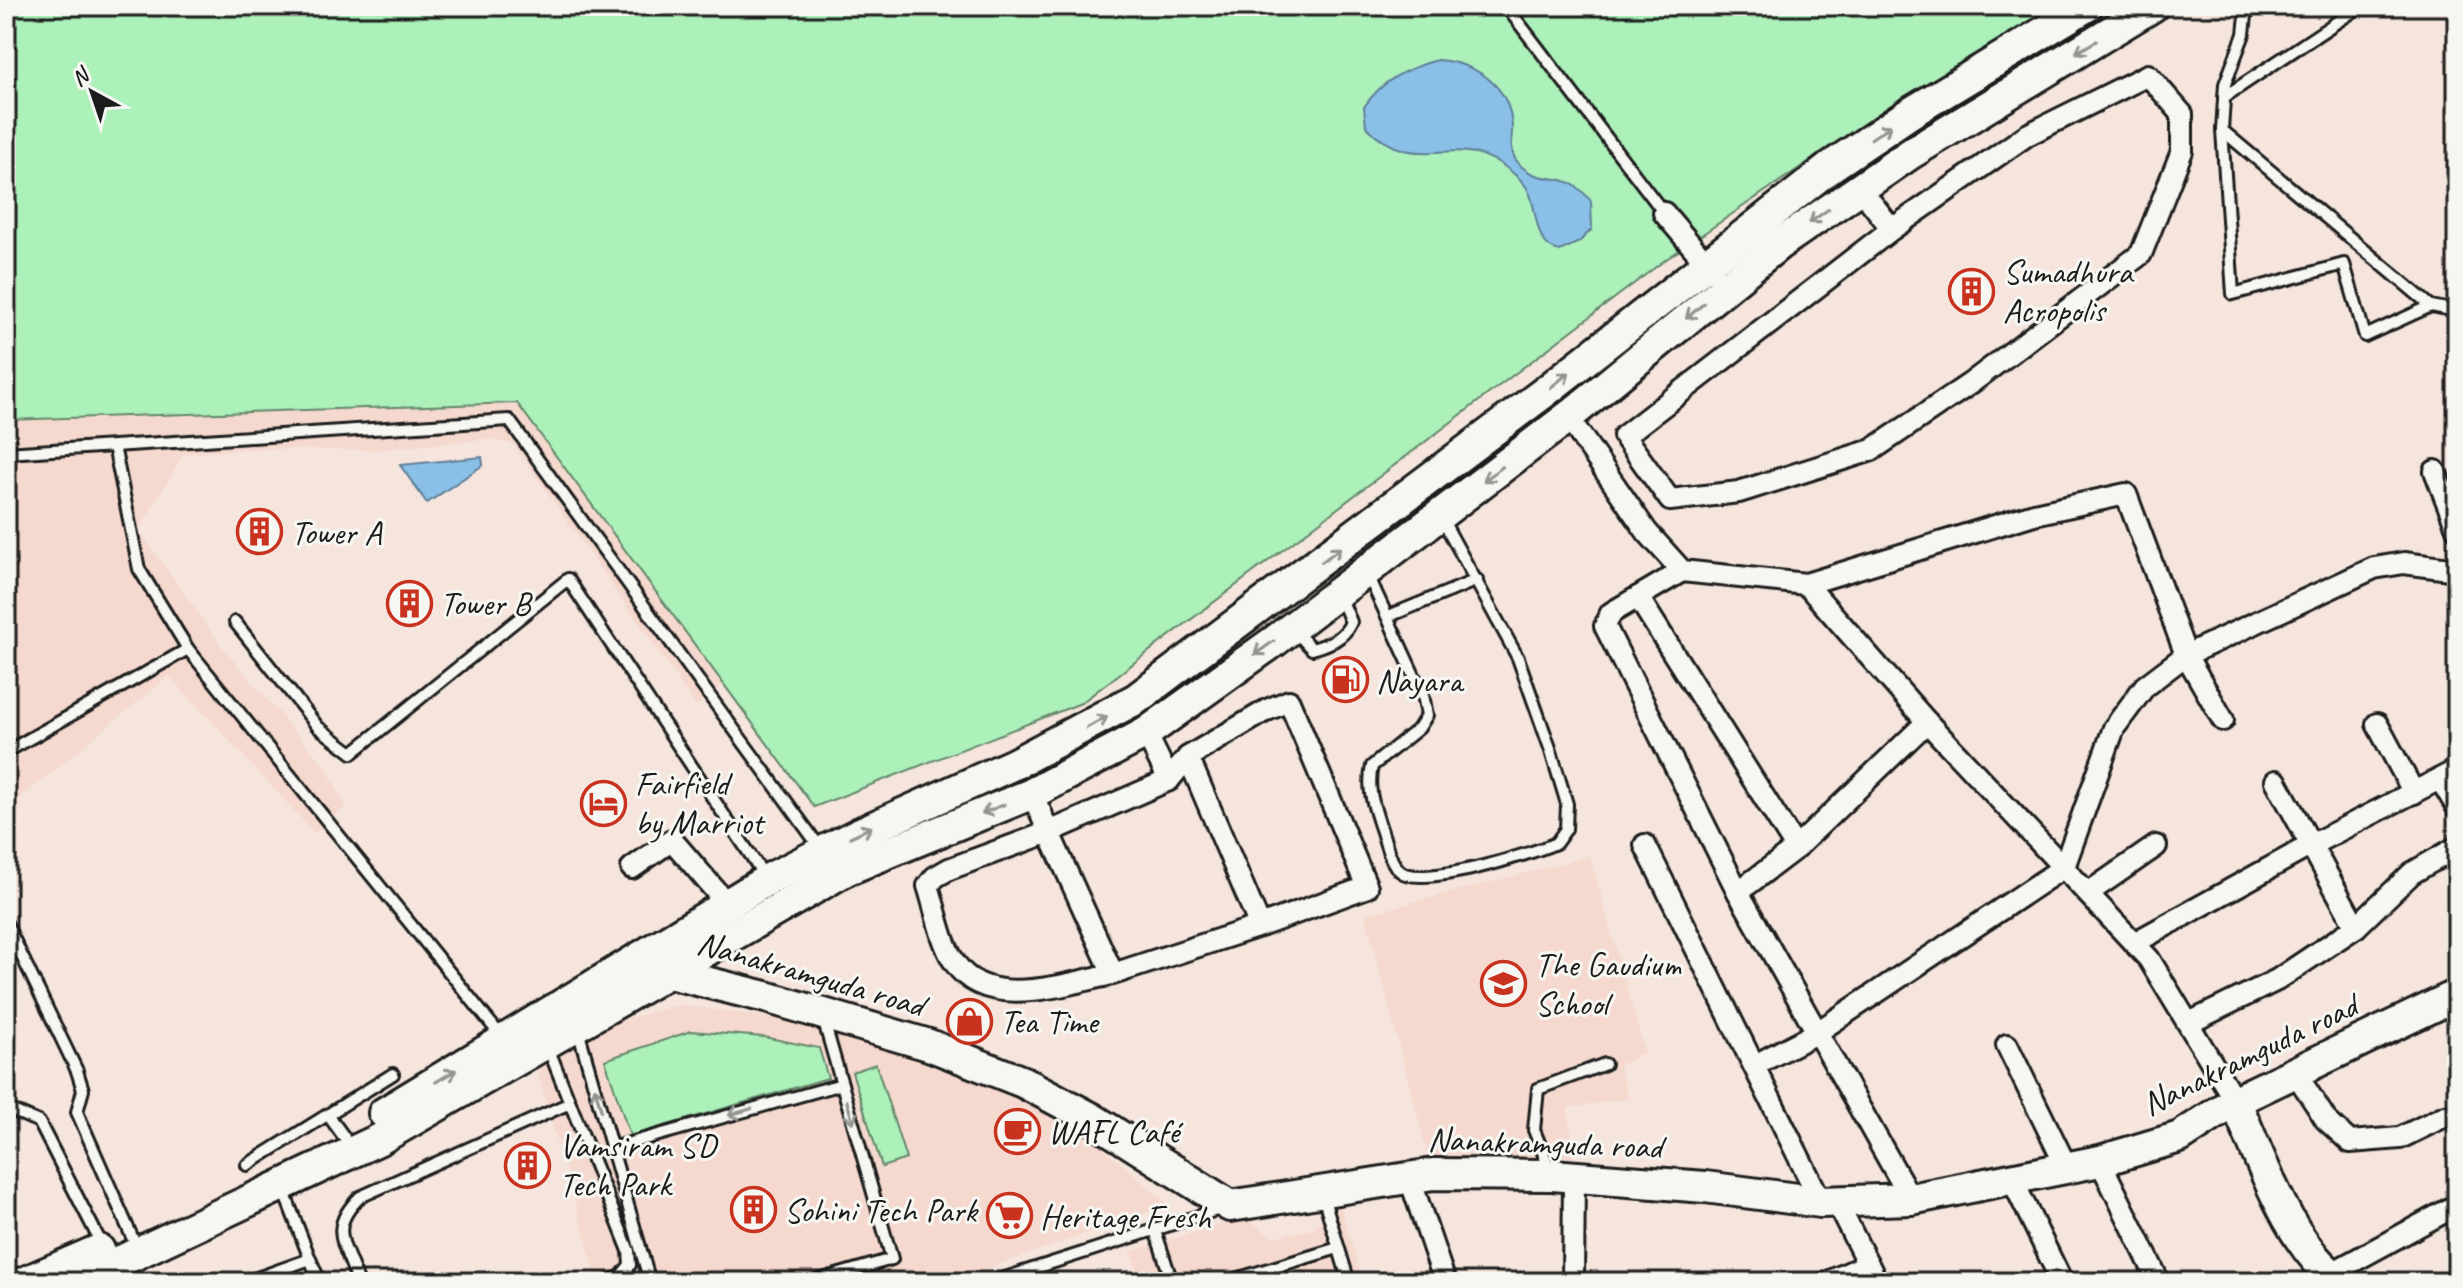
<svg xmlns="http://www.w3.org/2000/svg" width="2463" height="1288" font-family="Caveat,sans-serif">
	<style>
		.built { fill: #f5d9ce }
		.green { fill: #acf0ba; stroke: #64866b; stroke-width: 2 }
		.water { fill: #8ac0e7; stroke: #5e7e96; stroke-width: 2 }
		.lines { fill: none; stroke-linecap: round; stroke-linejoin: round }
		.lane-casing { stroke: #1c1c1c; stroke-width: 16 }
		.street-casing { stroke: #1c1c1c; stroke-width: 26 }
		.secondary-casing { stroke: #1c1c1c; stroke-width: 36 }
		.lane { stroke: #f6f6f2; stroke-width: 10 }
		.street { stroke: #f6f6f2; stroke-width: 20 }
		.secondary { stroke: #f6f6f2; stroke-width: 30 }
		.oneway { stroke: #949492 }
		.labels { text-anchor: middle; stroke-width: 6; stroke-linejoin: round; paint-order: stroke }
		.poi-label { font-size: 34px; fill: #1c1c1c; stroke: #f6f6f2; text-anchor: start }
		.street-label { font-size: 34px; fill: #1c1c1c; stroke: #f6f6f2 }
	</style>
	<rect width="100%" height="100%" fill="#f5e5dd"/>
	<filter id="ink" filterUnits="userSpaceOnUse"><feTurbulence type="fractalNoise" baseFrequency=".0125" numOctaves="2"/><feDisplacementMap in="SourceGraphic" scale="16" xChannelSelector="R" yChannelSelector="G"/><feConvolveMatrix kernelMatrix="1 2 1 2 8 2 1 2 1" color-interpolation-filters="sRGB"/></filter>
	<g filter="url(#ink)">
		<g class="built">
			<path d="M517,403L724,684L696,706L514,445L490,439L372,450L246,449L184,454L139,530L226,652L326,767L346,807L315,833L169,676L6,810V420Z"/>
			<path d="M1590,856L1645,1052L1619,1066L1629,1098L1568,1108L1575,1157H1428L1365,915Z"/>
			<path d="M680,1005L833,1026L1015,1091L1078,1126L1169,1205L947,1282H598L536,1068L597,1026Z"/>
			<path d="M1339,1200L1363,1282H1140L1131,1251L1245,1218L1273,1237L1313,1229Z"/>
		</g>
		<g class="green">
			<path d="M6,6H2068L1824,151L1665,260L1081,703L814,807L517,403L6,420Z"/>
			<path d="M691,1031L764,1037L819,1048L828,1078L630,1136L605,1060Z"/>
			<path d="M876,1064L906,1159L882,1167L852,1072Z"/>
		</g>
		<g class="water">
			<path d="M1437,60C1475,63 1510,84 1512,127C1512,143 1508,154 1522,167C1545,187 1564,167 1591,201L1592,229L1579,242L1560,251C1533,247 1538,208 1528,190C1522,179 1511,171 1501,164C1452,132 1415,177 1366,126L1364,107C1383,79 1406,69 1437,60Z"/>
			<path d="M482,457L483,465L427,503L400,465Z"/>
		</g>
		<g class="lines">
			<defs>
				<g id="lane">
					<path d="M1506,6L1664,213"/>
					<path d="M2247,6L2244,34L2225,84L2222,130L2431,306L2457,311"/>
					<path d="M2224,97L2361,6"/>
					<path d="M2222,130L2233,294L2344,264L2365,336L2431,306"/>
					<path d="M6,453L114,446"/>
					<path d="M1368,575L1423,695L1427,715L1419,728L1372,766C1367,788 1373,804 1380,826C1385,839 1389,862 1400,871C1420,889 1531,854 1556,843L1566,829L1567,804L1550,748L1518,658L1441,517"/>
					<path d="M1389,616L1477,580"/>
					<path d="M235,622L318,727L352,753L568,579L765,877"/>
					<path d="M1293,629L1312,649C1329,644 1344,639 1351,622L1339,594"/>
					<path d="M6,752L188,649"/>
					<path d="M6,923L77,1071L83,1090L77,1112L132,1237"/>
					<path d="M578,1030L650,1282"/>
					<path d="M501,1036L188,649L139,569L114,446L509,420L821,849"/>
					<path d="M547,1045L629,1251L630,1265L620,1277L607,1282"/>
					<path d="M6,1108L39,1122L102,1245"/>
					<path d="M328,1115L344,1137"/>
					<path d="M612,1148L842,1084"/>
					<path d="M247,1165L393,1074"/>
					<path d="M1550,1170L1534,1130L1538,1089L1605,1064"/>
					<path d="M283,1189L310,1259"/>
					<path d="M1323,1196L1349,1282"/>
					<path d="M1155,1230L1172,1282"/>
					<path d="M246,1282L310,1259L320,1282"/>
					<path d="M358,1282C345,1243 327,1229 360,1197L570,1103"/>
					<path d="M812,1282L892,1259L823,1018"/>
					<path d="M992,1282L1223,1208"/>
					<path d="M1226,1282L1338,1248"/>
				</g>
				<g id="street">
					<path d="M2148,75L2182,114V151L2141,254L1971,383L1872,450L1739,492L1670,500L1624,436L1892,229L2027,135Z"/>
					<path d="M1859,187L1892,229"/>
					<path d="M1664,213L1713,271"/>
					<path d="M1568,417L1647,532L1682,571L1806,584L2034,514L2126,494L2186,655L2223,720"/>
					<path d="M2435,471L2457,528"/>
					<path d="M1682,571L1611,613L1605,626L1738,892L1911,1199"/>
					<path d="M1806,584L1927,722L2149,959L2235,1101"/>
					<path d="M1638,597L1796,848"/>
					<path d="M2377,724L2414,793"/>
					<path d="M1146,733L1169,780"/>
					<path d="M1188,757L1267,710L1289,701L1367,887L1260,926"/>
					<path d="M2440,779L2457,807"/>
					<path d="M2276,781L2356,927"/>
					<path d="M1031,794L1042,815V817C1066,869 1089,922 1113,974L1260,926L1188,757L1169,780L1049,832L949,869L935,877L928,886C936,910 941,943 955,963C987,1012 1067,983 1113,974"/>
					<path d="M1645,845L1821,1202"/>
					<path d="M632,868L672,840L727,904"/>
					<path d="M1738,892L1796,848L1927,722"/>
					<path d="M2088,893L2156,846"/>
					<path d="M2134,943L2313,844L2457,770"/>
					<path d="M2189,1023L2277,980L2356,927L2412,873L2457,847"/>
					<path d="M2007,1045L2066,1166"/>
					<path d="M1755,1065L1816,1033L2064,867L2114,728L2145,686L2186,655L2374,568L2404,563L2457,570"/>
					<path d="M2295,1072L2326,1120L2350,1142L2400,1138L2445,1116"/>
					<path d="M2100,1161L2159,1282"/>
					<path d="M1409,1176L1445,1282"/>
					<path d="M2011,1177L2062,1282"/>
					<path d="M1836,1201L1877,1282"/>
					<path d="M2330,1274L2457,1205"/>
					<path d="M1573,1282L1574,1179"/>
					<path d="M1828,1282L1868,1264"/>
				</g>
				<g id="secondary">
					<path d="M663,964L669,973L766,997L929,1045L1023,1082L1091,1118L1230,1206L1433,1174L1552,1175L1705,1187L1821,1202L1911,1199L2100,1161L2180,1137L2235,1101L2457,995"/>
					<path d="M2235,1101C2260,1155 2290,1250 2342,1282"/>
					<path d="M384,1113L767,880L858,834L1014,764L1136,699L1546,391L1833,165L1907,115L2087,6"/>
					<path d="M25,1282L99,1250"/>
					<path d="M76,1282L380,1139L846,870L1031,794L1146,733L1276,640L1568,417L1778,245L1910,154L2153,6"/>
				</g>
			</defs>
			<use href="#lane" class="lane-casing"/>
			<use href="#street" class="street-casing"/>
			<use href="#secondary" class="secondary-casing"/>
			<use href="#lane" class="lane"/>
			<use href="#street" class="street"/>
			<use href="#secondary" class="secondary"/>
		</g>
		<defs><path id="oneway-shaft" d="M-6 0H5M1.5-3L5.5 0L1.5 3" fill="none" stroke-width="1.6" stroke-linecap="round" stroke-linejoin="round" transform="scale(2)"/></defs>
		<g class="oneway">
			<use href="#oneway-shaft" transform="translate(2086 47) rotate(149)"/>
			<use href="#oneway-shaft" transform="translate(1881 132) rotate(-34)"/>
			<use href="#oneway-shaft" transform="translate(1819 216) rotate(144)"/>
			<use href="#oneway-shaft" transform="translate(1695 311) rotate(140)"/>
			<use href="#oneway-shaft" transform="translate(1560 380) rotate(-39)"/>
			<use href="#oneway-shaft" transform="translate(1493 474) rotate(143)"/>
			<use href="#oneway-shaft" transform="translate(1331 555) rotate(-37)"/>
			<use href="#oneway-shaft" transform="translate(1264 648) rotate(144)"/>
			<use href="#oneway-shaft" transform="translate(1097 722) rotate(-29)"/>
			<use href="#oneway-shaft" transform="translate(993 809) rotate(158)"/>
			<use href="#oneway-shaft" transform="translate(861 832) rotate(-25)"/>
			<use href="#oneway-shaft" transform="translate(446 1076) rotate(-31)"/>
			<use href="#oneway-shaft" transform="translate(598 1099) rotate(-106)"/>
			<use href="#oneway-shaft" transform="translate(740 1112) rotate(164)"/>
			<use href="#oneway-shaft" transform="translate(850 1112) rotate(74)"/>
		</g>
	</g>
	<defs>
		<symbol id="building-ring" viewBox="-11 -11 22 22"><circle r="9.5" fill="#f6f6f2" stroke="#c8321e" stroke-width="1.5"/><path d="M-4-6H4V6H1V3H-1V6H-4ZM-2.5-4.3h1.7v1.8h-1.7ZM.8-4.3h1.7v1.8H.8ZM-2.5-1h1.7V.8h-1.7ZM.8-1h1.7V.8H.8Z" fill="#c8321e"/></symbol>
		<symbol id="fuel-ring" viewBox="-11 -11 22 22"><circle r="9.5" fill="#f6f6f2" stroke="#c8321e" stroke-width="1.5"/><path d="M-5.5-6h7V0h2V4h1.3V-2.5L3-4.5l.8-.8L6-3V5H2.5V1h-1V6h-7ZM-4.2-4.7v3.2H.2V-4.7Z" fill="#c8321e"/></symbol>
		<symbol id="hotel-ring" viewBox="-11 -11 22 22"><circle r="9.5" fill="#f6f6f2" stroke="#c8321e" stroke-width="1.5"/><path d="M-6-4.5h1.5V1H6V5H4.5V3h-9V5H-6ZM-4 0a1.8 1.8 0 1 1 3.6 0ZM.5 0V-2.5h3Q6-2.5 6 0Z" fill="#c8321e"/></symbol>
		<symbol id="school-ring" viewBox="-11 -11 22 22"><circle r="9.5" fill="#f6f6f2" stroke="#c8321e" stroke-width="1.5"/><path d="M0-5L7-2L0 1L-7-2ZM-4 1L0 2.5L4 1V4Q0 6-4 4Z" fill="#c8321e"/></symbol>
		<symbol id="shop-ring" viewBox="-11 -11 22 22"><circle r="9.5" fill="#f6f6f2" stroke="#c8321e" stroke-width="1.5"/><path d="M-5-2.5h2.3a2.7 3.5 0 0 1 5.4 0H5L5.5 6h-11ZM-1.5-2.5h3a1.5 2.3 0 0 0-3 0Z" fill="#c8321e"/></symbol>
		<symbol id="cafe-ring" viewBox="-11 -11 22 22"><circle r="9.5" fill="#f6f6f2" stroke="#c8321e" stroke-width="1.5"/><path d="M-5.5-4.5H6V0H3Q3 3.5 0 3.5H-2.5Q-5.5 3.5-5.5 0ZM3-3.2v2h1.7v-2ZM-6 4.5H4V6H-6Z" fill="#c8321e"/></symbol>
		<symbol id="supermarket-ring" viewBox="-11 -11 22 22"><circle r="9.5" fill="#f6f6f2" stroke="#c8321e" stroke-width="1.5"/><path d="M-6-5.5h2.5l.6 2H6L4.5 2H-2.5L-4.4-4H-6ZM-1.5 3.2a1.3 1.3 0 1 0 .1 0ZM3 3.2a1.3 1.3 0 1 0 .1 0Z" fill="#c8321e"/></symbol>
	</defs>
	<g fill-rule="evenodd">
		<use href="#building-ring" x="1946" y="266" width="51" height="51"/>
		<use href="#building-ring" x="234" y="506" width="51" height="51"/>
		<use href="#building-ring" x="384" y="578" width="51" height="51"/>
		<use href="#fuel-ring" x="1320" y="654" width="51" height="51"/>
		<use href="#hotel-ring" x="578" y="778" width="51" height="51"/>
		<use href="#school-ring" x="1478" y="958" width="51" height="51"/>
		<use href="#shop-ring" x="944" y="996" width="51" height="51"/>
		<use href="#cafe-ring" x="992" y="1106" width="51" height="51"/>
		<use href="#building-ring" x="502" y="1140" width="51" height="51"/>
		<use href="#building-ring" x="728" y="1184" width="51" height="51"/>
		<use href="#supermarket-ring" x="984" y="1190" width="51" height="51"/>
	</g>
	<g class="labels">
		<g class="poi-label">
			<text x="2003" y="283">Sumadhura<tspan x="2003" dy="39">Acropolis</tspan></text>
			<text x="291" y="544">Tower A</text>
			<text x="440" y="615">Tower B</text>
			<text x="1376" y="692">Nayara</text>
			<text x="635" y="795">Fairfield<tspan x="635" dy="39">by Marriot</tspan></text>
			<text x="1535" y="976">The Gaudium<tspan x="1535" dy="39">School</tspan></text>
			<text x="1000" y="1033">Tea Time</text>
			<text x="1048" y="1143">WAFL Café</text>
			<text x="559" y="1157">Vamsiram SD<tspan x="559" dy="39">Tech Park</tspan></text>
			<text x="784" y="1222">Sohini Tech Park</text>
			<text x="1040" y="1228">Heritage Fresh</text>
		</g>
		<g class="street-label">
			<text transform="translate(811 973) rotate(16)" y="12">Nanakramguda road</text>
			<text transform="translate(2249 1054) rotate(-26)" y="12">Nanakramguda road</text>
			<text transform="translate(1545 1142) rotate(2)" y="12">Nanakramguda road</text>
		</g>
	</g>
	<rect width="2463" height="1288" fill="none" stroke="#f6f6f2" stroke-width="32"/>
	<rect x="16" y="16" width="2431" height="1256" fill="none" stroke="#1c1c1c" stroke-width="3" filter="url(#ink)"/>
	<g transform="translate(92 92) rotate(320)" stroke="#f6f6f2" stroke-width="6" paint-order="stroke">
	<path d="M0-6L14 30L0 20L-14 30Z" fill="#1c1c1c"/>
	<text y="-12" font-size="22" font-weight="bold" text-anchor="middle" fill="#1c1c1c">N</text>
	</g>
</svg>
